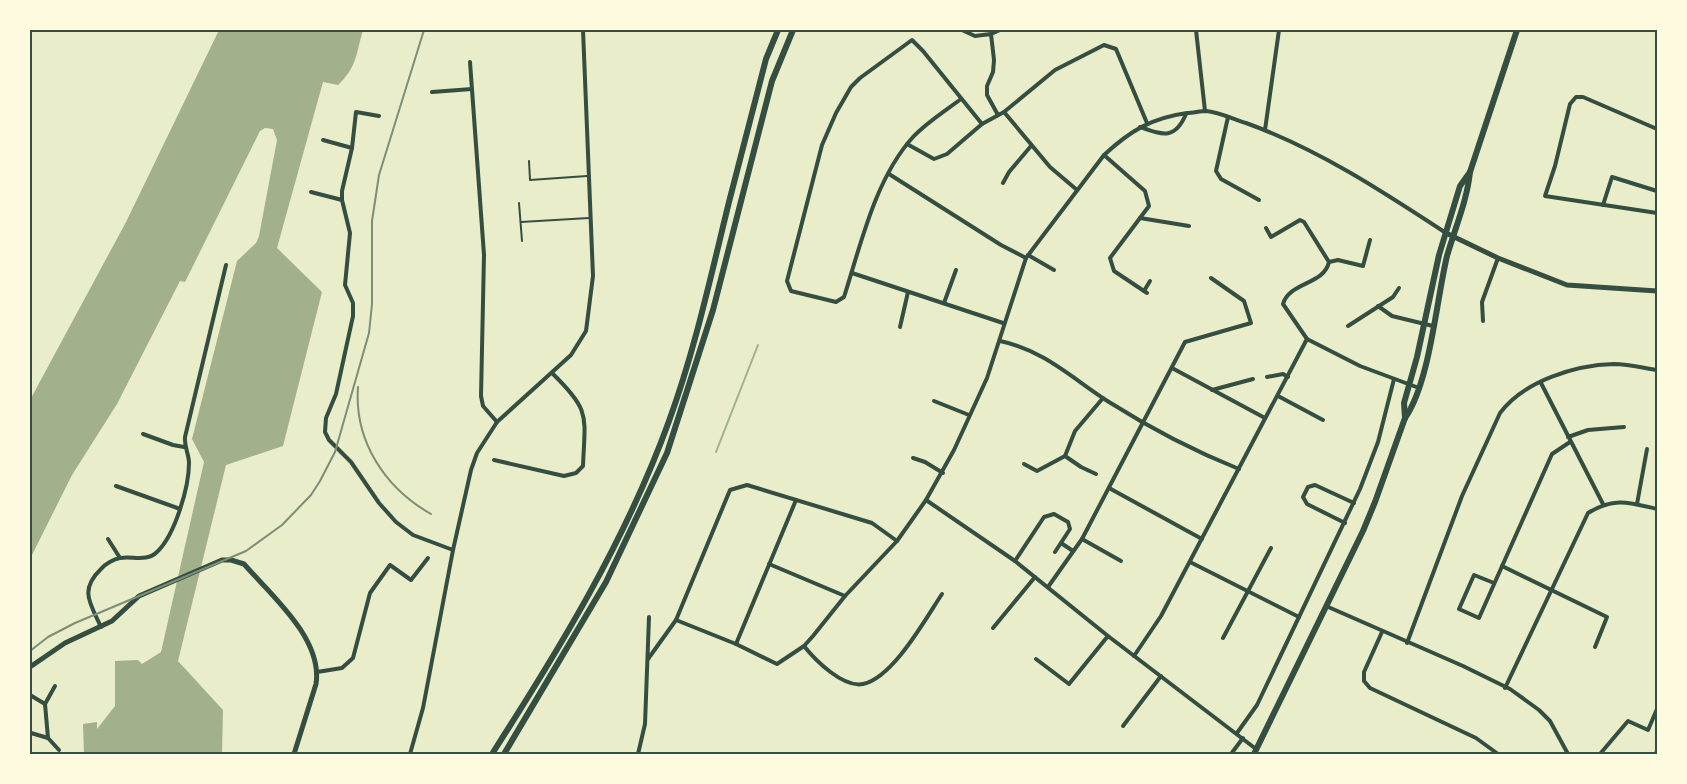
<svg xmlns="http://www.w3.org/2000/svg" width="1687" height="784" font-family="'IBM Plex Sans',sans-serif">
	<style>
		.water { fill: #a3b18a }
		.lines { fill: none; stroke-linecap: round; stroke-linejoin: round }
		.stream { stroke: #a3b18a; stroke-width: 2 }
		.service { stroke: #344e41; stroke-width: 2 }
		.minor { stroke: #344e41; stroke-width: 4 }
		.tertiary { stroke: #344e41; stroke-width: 5 }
		.trunk { stroke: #344e41; stroke-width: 6 }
		.rail { stroke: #7c8e77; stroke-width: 2 }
		.neatline { fill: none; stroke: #344e41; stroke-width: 2 }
	</style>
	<rect width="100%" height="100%" fill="#e9edc9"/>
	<path class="water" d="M219,30H363C356,54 357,67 338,85L323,82L277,248L322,292L283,446L226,465L178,661L223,710L222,754H84L83,724L97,722V729L115,706V661L138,660L142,664L161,652L204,462L192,439L237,261L256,243L259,236L277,140L273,129L265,128L260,131L185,282L180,281L117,404L72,475L30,559V400L126,222Z"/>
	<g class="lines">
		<path class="stream" d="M716,452L758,345"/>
		<g class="service">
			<path d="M529,161L530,180L587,176"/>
			<path d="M519,203L522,241"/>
			<path d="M521,222L589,218"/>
		</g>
		<g class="minor">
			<path d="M962,30L975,36L991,34L994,60L993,72L987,86V95L998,115"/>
			<path d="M1196,30L1205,111"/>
			<path d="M991,34L1000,30"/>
			<path d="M470,62L484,255L481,396L483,406L497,422"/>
			<path d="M432,92L472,89"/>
			<path d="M961,99C945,111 927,122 913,137C875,179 861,244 844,297L836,302L791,291L787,281L822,145L836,113L851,87L860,78L912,40L923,51L982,124"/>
			<path d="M1004,112L1050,167L1077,190"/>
			<path d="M379,116L356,112L352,148L342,191V200L350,233L345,285L353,303V316L336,394L326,418L325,432L329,440L351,462L379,503L396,522L413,535L453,550"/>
			<path d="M1228,117L1216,171L1221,179L1259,200"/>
			<path d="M1140,127C1163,135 1175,140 1186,114"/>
			<path d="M1657,129L1583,97H1576L1570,104L1555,166L1545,196L1657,213"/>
			<path d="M1265,130L1279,30"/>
			<path d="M323,140L352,148"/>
			<path d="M907,144L934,159L947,154L982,124L1004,112L1055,70L1104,45L1116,49L1147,123"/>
			<path d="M1104,155L1145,191L1149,206L1110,258L1114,271L1147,293"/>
			<path d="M889,174L1001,245L1026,258"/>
			<path d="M1003,183L1009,172L1031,146"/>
			<path d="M311,192L342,200"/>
			<path d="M1603,205L1612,177L1657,191"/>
			<path d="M1140,218L1189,226"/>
			<path d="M1266,228L1271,237L1300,220L1304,222L1329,262"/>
			<path d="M1370,240L1363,266L1338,260L1329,262C1324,285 1289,282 1283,304L1307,339L1360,366L1419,388"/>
			<path d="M1028,255L1054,270"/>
			<path d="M852,273L1003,323"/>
			<path d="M1144,291L1150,281"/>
			<path d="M944,303L956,270"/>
			<path d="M1378,306L1392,316L1433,326"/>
			<path d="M1483,321L1482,302L1498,258"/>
			<path d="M1348,326L1393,297L1399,288"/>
			<path d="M900,327L908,292"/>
			<path d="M1000,341C1044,350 1073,379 1109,402C1150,428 1194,451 1239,469"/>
			<path d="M1172,368L1265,418"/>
			<path d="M1267,377L1283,374L1288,377"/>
			<path d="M1541,383L1603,504"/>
			<path d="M1212,390L1253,379"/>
			<path d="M1278,396L1323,420"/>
			<path d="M934,401L969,415"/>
			<path d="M143,434L173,445L184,447"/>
			<path d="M1568,437L1588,430L1624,427"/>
			<path d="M1065,456L1075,431L1103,398"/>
			<path d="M913,458L925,462L943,473"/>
			<path d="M494,460L564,476L576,473L583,466C585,415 591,411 552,373"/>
			<path d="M1024,464L1037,471L1065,456L1081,467L1096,474"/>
			<path d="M116,486L180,509"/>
			<path d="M1109,488L1202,539"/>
			<path d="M926,500L1015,561L1108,636L1256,749"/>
			<path d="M1637,504L1647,449"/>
			<path d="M1345,523L1307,504L1303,497L1308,487L1315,485L1354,503"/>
			<path d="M108,539L120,558"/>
			<path d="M1082,539L1121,561"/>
			<path d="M1061,543L1073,551"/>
			<path d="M1015,561L1044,517L1054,514L1068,522L1070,529L1055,552"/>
			<path d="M1190,562L1299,617"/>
			<path d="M769,564L845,596"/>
			<path d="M1502,566L1607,617L1595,647"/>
			<path d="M1494,583L1474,575L1459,609L1479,618L1552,454L1570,442"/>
			<path d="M1048,587L1082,539L1185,342L1251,323L1244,301L1211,278"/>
			<path d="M1326,606L1463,666L1510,689L1539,710L1550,721L1568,754"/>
			<path d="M676,620L730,490L747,485L872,523L897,541"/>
			<path d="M101,627C90,603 79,590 101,569C105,564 114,559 120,558C133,556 147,562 157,552C175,535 189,487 189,463C189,454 184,447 185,437L226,265"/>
			<path d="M993,628L1035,577"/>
			<path d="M1382,632L1364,672V681L1370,688L1476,738L1498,754"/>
			<path d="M1223,638L1271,548"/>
			<path d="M1407,643L1462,496L1500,413C1524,381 1575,365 1614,364C1628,364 1644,368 1657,370"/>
			<path d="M736,644L796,500"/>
			<path d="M804,646C815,660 843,688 863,684C893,678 926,618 942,594"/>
			<path d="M1134,656L1161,616L1307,339"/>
			<path d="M648,659L676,620L736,644L777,664L804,646L813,636L845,596L897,541L926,500L954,450L987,378L1026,258L1104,155C1130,131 1151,118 1187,113C1193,113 1200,111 1206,111C1219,112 1233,119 1246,123C1318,149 1382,191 1446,233"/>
			<path d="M1036,659L1069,684L1108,636"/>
			<path d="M317,672L342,668L353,658L370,593L390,565L411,580L428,558"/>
			<path d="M1505,688L1588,513C1614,497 1628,502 1657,509"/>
			<path d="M30,695L45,704L48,738"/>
			<path d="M45,704L55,686"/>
			<path d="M1123,726L1161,676"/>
			<path d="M31,733L48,738L59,750"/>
			<path d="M1237,733L1257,705L1360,489L1378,442L1394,379"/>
			<path d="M410,754L423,708L453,550L471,470L477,453L497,422L571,355L586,331L593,276L583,30"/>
			<path d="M638,754L645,724L649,617"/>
			<path d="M1231,754L1243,738"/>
			<path d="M1600,754L1628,721L1648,730L1657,709"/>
			<path d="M1656,754L1657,751"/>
		</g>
		<g class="tertiary">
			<path d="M1446,233L1498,258L1567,285L1657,291"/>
			<path d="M30,667L65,643L112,621L139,596L222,560H231L244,564C272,596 323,639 316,684L294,754"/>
		</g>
		<g class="trunk">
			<path d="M1405,418L1404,403L1417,357L1439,255L1460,186L1470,172"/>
			<path d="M492,754C560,648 626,540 669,421C695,350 711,275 729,202C741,154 754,107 766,59L778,30"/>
			<path d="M504,754L606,582L667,453L713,310L772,81L793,30"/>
			<path d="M1254,754L1363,531L1375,502L1405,418C1430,382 1436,302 1447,256C1455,228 1467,201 1470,172L1517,30"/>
		</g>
		<g class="rail">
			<path d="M358,387C354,441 385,488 431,514"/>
			<path d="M30,651L48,637L75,623L246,551L282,525L311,495L320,481L335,452L369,333L372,304V221L379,175L424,30"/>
		</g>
	</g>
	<rect width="1687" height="784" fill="none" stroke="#fefae0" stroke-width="62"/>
	<rect x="31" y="31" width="1625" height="722" class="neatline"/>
</svg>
